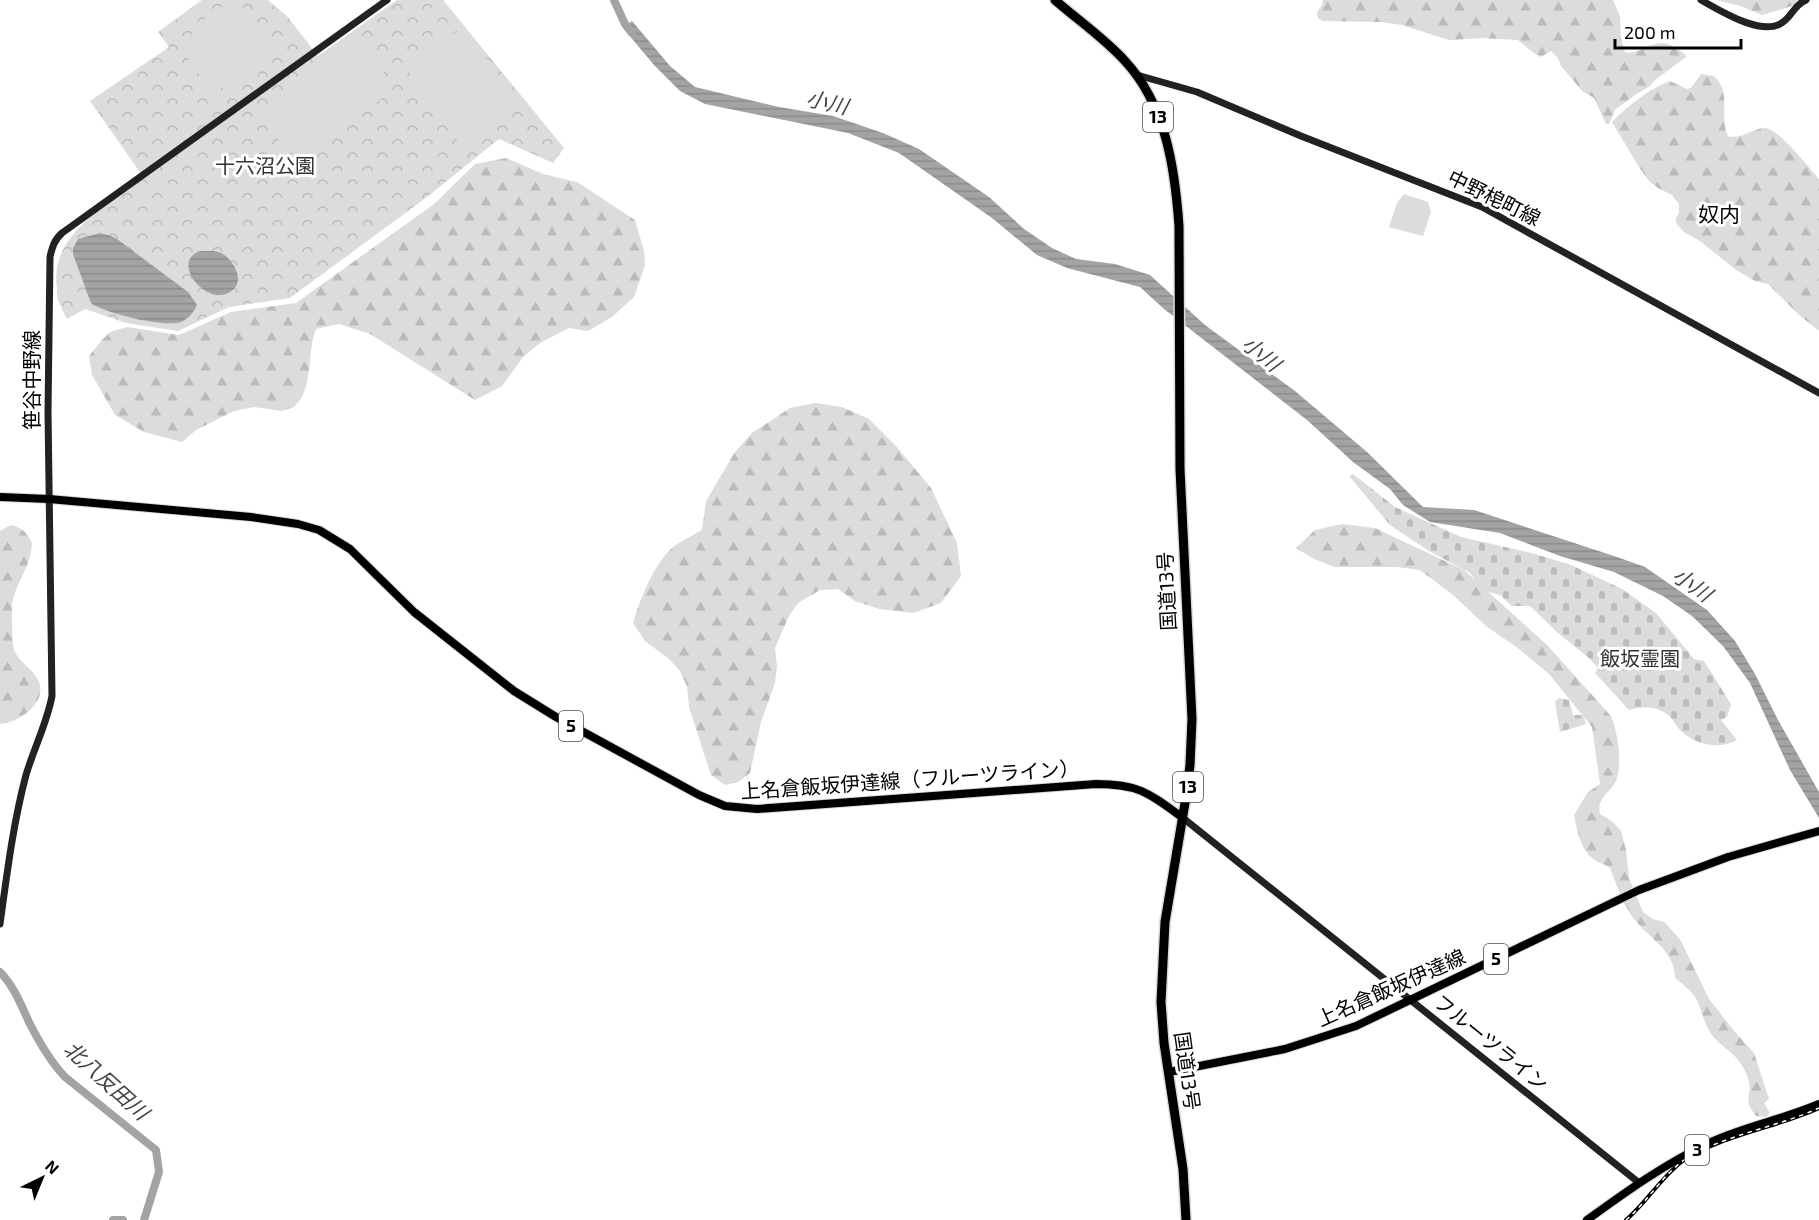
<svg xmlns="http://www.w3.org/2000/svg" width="1819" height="1220" font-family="'Exo 2','Noto Sans JP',sans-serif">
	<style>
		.forest { fill: url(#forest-firs) }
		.cemetery { fill: url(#cemetery-stones) }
		.park { fill: url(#park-crowns) }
		.pitch { fill: #dcdcdc }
		.water { fill: url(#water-rules) }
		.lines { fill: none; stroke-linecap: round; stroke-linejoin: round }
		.river { stroke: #a3a3a3; stroke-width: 8 }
		.primary-casing { stroke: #dbdbdb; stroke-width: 10 }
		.highway-casing { stroke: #dbdbdb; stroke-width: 12 }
		.secondary { stroke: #222; stroke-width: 7 }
		.primary { stroke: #000; stroke-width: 8 }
		.highway { stroke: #000; stroke-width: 9 }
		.rail-casing { stroke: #000; stroke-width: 4 }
		.rail { stroke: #fff; stroke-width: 1.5; stroke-dasharray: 4.5; stroke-linecap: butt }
		.labels { text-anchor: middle; stroke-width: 6; stroke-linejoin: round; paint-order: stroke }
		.shield { fill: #fff; stroke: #4c4c4c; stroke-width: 1.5 }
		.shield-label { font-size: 18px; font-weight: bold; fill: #000 }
		.park-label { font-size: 20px; fill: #333; stroke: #fff }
		.street-label { font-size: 20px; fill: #000; stroke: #fff }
		.water-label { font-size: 21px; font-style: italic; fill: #444; stroke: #fff }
		.neighbourhood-label { font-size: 21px; fill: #000; stroke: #fff }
	</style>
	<defs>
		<pattern id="forest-firs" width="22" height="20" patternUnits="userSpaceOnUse" patternTransform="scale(1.5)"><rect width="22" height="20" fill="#dcdcdc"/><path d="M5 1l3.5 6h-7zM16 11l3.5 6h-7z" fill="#bbb"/></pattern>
		<pattern id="cemetery-stones" width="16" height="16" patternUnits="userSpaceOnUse" patternTransform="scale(1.5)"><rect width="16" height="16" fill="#dcdcdc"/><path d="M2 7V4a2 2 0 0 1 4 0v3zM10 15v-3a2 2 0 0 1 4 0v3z" fill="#bbb"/></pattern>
		<pattern id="park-crowns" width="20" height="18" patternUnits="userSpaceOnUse" patternTransform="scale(1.5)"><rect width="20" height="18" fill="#dcdcdc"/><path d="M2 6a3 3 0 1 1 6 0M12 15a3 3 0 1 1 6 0" fill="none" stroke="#bbb"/></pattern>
		<pattern id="water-rules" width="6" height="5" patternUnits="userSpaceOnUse" patternTransform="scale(1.5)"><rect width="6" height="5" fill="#a3a3a3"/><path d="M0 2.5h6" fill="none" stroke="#8b8b8b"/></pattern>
	</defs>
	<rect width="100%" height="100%" fill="#fff"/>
	<g class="forest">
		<path d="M1323,0H1613L1620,16L1621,39L1625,52C1641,56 1648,40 1668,44C1674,46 1680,51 1685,54L1686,57L1655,80L1650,86L1635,95L1615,110L1609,124H1606L1594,98L1582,91L1561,66L1558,58L1551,51L1541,57L1534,53L1518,40L1481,38L1449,40L1402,25L1381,22L1322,21L1318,18L1317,12L1322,5Z"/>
		<path d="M1717,0H1813L1762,15L1740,6Z"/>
		<path d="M1701,74L1714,76C1733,94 1718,116 1728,136C1740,140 1752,129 1764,128C1777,126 1810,169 1819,179V331L1798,314L1768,284L1755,281L1736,270L1700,241L1684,232L1676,223V218L1679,213V204L1672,195L1658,188L1649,181L1639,167L1612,122C1626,107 1651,88 1670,81L1687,89L1691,88Z"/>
		<path d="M506,158L543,174L577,182L635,220L644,251L645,265L634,297L612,317L588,331L569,328L540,343L523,357L502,386L475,400L370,334L339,324L316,329C306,354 315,386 294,407L282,411L254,407L234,411L196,430L182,442L144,432L115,415L92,375L89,356L102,340L110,332L127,327L179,335L231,312L296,303L434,204L475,164Z"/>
		<path d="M815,403L842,407L869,419L896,446L931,488L957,543L961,576L941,603L913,613L879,609L855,601L838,589L820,590L798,603L789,616L775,648L777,666L775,683L761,722L750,773L738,782L725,785L711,775L689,707L687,686L680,671L669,659L645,641L633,623C640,599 656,558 677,544C685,539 694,535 702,530L706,501L735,452L752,433L790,408Z"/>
		<path d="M1342,524L1375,528L1464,570L1547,645L1611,716C1618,734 1622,759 1617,778C1612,793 1596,797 1600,814L1612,821L1621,831L1626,850L1629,878L1643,912L1653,919L1664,922L1680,939L1709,999L1735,1032L1754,1053L1769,1099L1764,1103L1770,1113L1766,1117L1756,1116C1742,1097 1752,1099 1749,1082C1748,1076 1744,1069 1741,1064C1734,1052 1720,1046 1712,1035C1703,1023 1702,1009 1695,997C1691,990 1681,983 1675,978C1675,949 1646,937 1631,915C1622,900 1616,884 1610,868C1605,864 1598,863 1593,859C1580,848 1577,830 1574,815L1588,792L1600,784L1592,727L1549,674L1519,649L1486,626L1453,595L1420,570L1396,567H1335L1314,559L1296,548L1315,530Z"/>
		<path d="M11,525C22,527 28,534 32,543C32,567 12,587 12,608C12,617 12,642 14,650C19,662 31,668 37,678C51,701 19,723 0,724V531Z"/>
	</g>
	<g class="cemetery">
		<path d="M1353,474L1395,507L1461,537L1532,553L1571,565L1622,589L1656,613L1694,659L1704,661L1731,704L1727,717L1721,720L1737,740C1719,750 1696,745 1681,731C1676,727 1674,720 1669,716C1658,706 1642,706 1629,710L1595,673L1598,668L1590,659L1558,633L1530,606H1512L1500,595L1482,590L1470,573L1429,551L1390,525L1349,476Z"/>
		<path d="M1559,698L1569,700L1573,715H1583L1586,724L1560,732L1555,702Z"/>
	</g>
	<path class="park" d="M202,0H268L287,16L318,56L397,0H443L564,148L553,163L499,139L427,197L290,298L229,307L178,331L126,323L85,309L67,319C64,313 61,308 59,302C57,298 57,292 57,288C49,234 107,206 144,178L90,101L169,47L158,32Z"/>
	<g class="pitch">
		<path d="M231,0L239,2L276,53L215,92L210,90L187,57L193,27Z"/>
		<path d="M463,27L521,106L464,150L406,68Z"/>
		<path d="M351,44H360C373,54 387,73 391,89L387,95L306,154L298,156C279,148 262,121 271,102Z"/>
		<path d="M1404,194L1428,202L1431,212L1423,236L1389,227L1397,203Z"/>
	</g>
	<g class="water">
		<path d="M632,21L670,66L695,87L779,107L833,116L883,133L919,149L989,197L1024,229L1052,248L1076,259L1115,264L1150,275L1205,325L1295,391L1367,452L1423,507L1474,510L1617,557L1645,567L1707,610L1735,641L1755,674L1778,720L1819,792V818L1790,770L1750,683L1723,646L1692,616L1663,596L1614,572L1560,556L1500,533L1430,522L1403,505L1390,489L1353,462L1307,420L1164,309L1140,287L1067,268L1037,255L992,218L899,153L848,133L705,104L680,91L654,65L623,28Z"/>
		<path d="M100,233L111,236L117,239L188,292L197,305C194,312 188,319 181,322C165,328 104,313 91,303L73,254V248L78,239Z"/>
		<path d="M200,251C208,251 217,250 223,254C235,262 246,283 230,292C207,307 169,262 200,251Z"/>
	</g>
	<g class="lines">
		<g class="river">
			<path d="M614,0L625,24L632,33"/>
			<path d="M0,972C14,986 21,1005 29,1022C39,1042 50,1061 65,1077L156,1150L159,1172L144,1220"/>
			<path d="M113,1220H123"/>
		</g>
		<defs>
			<g id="primary">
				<path d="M0,497L49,499L251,517L298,524L319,530L350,549L414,612L514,691L556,717L699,795L725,806L757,809L1096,784C1139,784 1149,793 1183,818"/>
				<path d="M1169,1072L1285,1049L1356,1026L1639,890L1728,857L1819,831"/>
				<path d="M1587,1220C1627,1191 1666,1163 1711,1142C1746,1126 1784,1119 1819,1104"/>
			</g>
			<path id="highway" d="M1055,0C1079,21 1104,38 1125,61C1166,105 1175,169 1179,226L1180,469L1192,719L1190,765L1186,797L1165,922L1161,1002L1164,1043L1183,1169L1186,1220"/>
		</defs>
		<use href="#primary" class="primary-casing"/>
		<use href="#highway" class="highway-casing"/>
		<g class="secondary">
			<path d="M1701,0C1719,10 1763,38 1783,22C1793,15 1793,6 1806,0"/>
			<path d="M1137,75L1197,92L1301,136L1482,207L1819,393"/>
			<path d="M1183,818L1638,1182"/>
			<path d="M0,924C7,874 13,824 26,775C34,748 47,723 52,696L48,412L50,257C52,248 54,240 62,233L387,0"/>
		</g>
		<use href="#primary" class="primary"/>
		<use href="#highway" class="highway"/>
		<defs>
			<path id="rail" d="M1626,1220C1647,1202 1662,1176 1684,1160C1720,1136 1778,1127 1819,1108"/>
		</defs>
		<use href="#rail" class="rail-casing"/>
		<use href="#rail" class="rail"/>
	</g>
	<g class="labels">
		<g class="shield">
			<rect x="1143" y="102" width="30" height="30" rx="4.5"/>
			<rect x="559" y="711" width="24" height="30" rx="4.5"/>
			<rect x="1173" y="772" width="30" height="30" rx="4.5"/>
			<rect x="1484" y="944" width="24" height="30" rx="4.5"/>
			<rect x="1685" y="1135" width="24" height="30" rx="4.5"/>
		</g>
		<g class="shield-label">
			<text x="1158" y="123">13</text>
			<text x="571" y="732">5</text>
			<text x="1188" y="793">13</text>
			<text x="1496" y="965">5</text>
			<text x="1697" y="1156">3</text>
		</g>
		<g class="park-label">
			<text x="265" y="173">十六沼公園</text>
			<text x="1640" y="666">飯坂霊園</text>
		</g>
		<g class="street-label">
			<text transform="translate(1494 198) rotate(26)" y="7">中野梍町線</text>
			<text transform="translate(32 380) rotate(-90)" y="7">笹谷中野線</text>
			<text transform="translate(1167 591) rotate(-93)" y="7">国道13号</text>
			<text transform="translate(910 780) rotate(-4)" y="7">上名倉飯坂伊達線（フルーツライン）</text>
			<text transform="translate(1391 988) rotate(-24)" y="7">上名倉飯坂伊達線</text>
			<text transform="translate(1491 1043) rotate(39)" y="7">フルーツライン</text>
			<text transform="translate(1187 1071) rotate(82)" y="7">国道13号</text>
		</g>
		<g class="water-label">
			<text transform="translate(827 103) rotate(13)" y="7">小川</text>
			<text transform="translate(1261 354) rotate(39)" y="7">小川</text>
			<text transform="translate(1692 585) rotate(35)" y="7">小川</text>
			<text transform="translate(106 1081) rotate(42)" y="7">北八反田川</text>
		</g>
		<g class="neighbourhood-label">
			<text x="1719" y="222">奴内</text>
		</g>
	</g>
	<g transform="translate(42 1178) rotate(43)" stroke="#ffffff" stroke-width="4.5" paint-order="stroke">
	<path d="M0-4.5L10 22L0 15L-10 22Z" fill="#000000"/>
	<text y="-9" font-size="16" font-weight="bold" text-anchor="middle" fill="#000000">N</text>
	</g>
	<path d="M1615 39v9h126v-9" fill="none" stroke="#000000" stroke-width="3"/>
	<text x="1624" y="39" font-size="18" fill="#000000" stroke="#ffffff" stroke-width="4.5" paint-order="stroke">200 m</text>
</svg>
